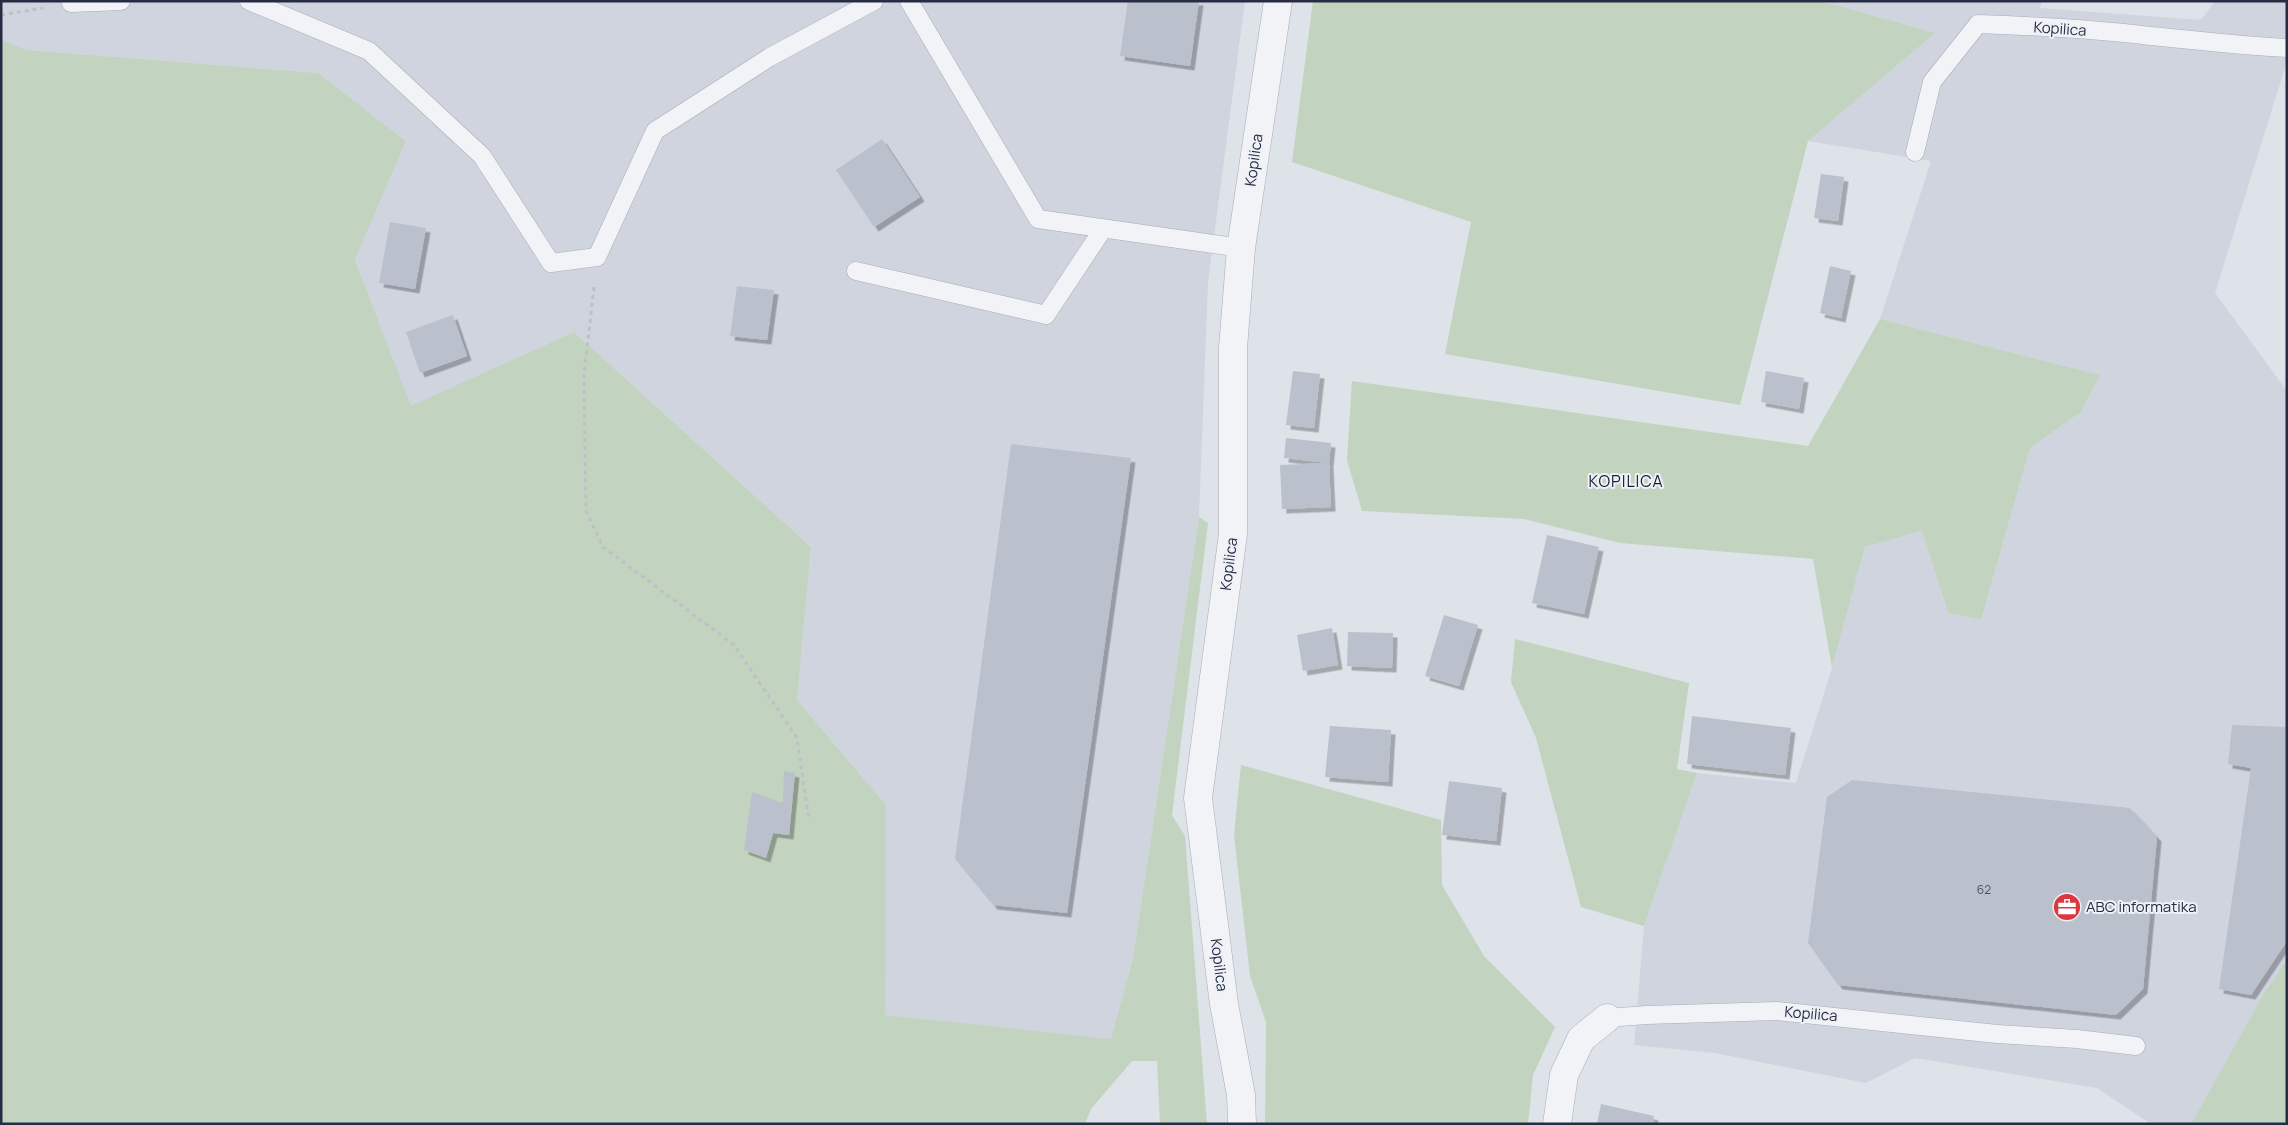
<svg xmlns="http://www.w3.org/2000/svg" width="2288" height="1125" font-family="Manrope,sans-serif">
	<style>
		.built { fill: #d0d4df }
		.green { fill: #c2d4bf }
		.building { fill: #bbc0cd; filter: url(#shadow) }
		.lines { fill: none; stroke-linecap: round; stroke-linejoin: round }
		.service-casing { stroke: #a7acb7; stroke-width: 19 }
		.minor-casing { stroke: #a7acb7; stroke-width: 29 }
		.path { stroke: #bdc0c8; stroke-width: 3; stroke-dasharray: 4 4; stroke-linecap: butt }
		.service { stroke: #f2f3f7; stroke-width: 18 }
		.minor { stroke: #f2f3f7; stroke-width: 28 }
		.labels { text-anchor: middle; stroke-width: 4; stroke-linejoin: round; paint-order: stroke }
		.number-label { font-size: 12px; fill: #4b5265 }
		.street-label { font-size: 15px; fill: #262d42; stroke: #eef1f7 }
		.poi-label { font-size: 15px; fill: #262d42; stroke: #eef1f7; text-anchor: start }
		.neighbourhood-label { font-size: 16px; letter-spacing: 1px; fill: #181e32; stroke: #eef1f7 }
	</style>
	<defs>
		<filter id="shadow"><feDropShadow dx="4.5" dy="4.5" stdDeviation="0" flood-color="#0004"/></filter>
	</defs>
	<rect width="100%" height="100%" fill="#dee2e9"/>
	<g class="built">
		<path d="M1,1H1245L1208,282L1199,517L1133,958L1111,1040L884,1015L886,805L797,700L811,547L574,332L411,407L355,260L406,141L318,73L27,50L1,40Z"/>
		<path d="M1821,1H2042L2040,8L2201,20L2215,1H2287V61L2215,293L2287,391V959L2264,993L2191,1124H2151L2097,1088L1915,1058L1866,1083L1715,1053L1634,1045L1644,926L1697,773L1796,783L1832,668L1865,547L1922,531L1948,613L1981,620L2030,448L2081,412L2100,375L1880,319L1931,161L1808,141L1934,33Z"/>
	</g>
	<g class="green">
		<path d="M1313,1H1821L1935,33L1808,141L1740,405L1445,354L1471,222L1292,162Z"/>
		<path d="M1,40L27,50L318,73L406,141L355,260L411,406L574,332L811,547L797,700L886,805L885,1015L1111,1039L1133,958L1199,517L1208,523L1172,815L1185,836L1207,1124H1160L1157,1061H1132L1091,1109L1085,1124H1Z"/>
		<path d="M1880,319L2100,375L2081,412L2030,448L1981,620L1948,613L1922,531L1865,547L1832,668L1813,559L1620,543L1524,519L1362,511L1347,460L1352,381L1808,446Z"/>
		<path d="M1515,639L1689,683L1677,769L1697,773L1644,926L1581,907L1536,738L1511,682Z"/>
		<path d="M1241,765L1441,820L1442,885L1484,956L1555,1027L1533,1075L1528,1124H1265L1266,1022L1250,976L1234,835Z"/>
		<path d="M2287,959V1124H2191L2264,993Z"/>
	</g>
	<g class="building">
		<path d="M1128,1H1199L1190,66L1120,56Z"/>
		<path d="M882,139L920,197L874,227L836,170Z"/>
		<path d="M1821,174L1844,177L1838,221L1814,218Z"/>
		<path d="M390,222L426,228L415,289L379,283Z"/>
		<path d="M1830,266L1851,271L1841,318L1820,313Z"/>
		<path d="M737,286L774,290L767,340L730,336Z"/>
		<path d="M453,315L467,356L420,373L406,332Z"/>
		<path d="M1293,371L1320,374L1314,428L1286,425Z"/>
		<path d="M1766,371L1804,378L1799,409L1761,402Z"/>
		<path d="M1286,438L1331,443L1329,463L1331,507L1282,509L1280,465L1329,463L1284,458Z"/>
		<path d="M1011,444L1131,458L1067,913L993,905L955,859Z"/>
		<path d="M1547,535L1599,547L1584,614L1532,603Z"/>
		<path d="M1444,615L1478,625L1459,686L1425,676Z"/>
		<path d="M1332,628L1338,665L1303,671L1297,635Z"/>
		<path d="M1348,632L1393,633L1392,668L1347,666Z"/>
		<path d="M1692,716L1791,728L1785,775L1687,764Z"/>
		<path d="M2232,725L2287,727V941L2251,995L2219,989L2251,768L2228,764Z"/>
		<path d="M1330,726L1391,730L1388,782L1325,777Z"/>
		<path d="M784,771L795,773L789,835L773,833L766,858L744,850L752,792L783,803Z"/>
		<path d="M1852,780L2130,808L2157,837L2143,989L2116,1015L1838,985L1808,943L1827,797Z"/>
		<path d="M1449,781L1502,788L1496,841L1442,835Z"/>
		<path d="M1601,1104L1654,1116L1653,1124H1597Z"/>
	</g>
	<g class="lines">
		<defs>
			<g id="service">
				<path d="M249,1L369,51L482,156L551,263L597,257L655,131L770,57L874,1"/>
				<path d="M909,1L1038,219L1241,248"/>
				<path d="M71,3L121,1"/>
				<path d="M1915,152L1932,82L1978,24C2035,26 2093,29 2150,36C2196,40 2241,46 2287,48"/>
				<path d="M856,271L1046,315L1103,229"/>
				<path d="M1607,1018L1646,1015L1777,1011L1997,1034L2077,1039L2136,1046"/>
			</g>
			<g id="minor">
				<path d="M1242,1124L1241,1095L1224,1004L1198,798L1233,534V348L1241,248L1278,1"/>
				<path d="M1557,1124L1564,1075L1581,1039L1607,1018"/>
			</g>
		</defs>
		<use href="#service" class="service-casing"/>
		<use href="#minor" class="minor-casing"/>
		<g class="path">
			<path d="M1,15L43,8"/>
			<path d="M594,287L584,375L586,511L603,547L734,645L797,738L809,820"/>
		</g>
		<use href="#service" class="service"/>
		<use href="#minor" class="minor"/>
	</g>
	<defs>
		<symbol id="office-disc" viewBox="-11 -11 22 22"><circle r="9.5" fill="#db373e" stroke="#eef1f7"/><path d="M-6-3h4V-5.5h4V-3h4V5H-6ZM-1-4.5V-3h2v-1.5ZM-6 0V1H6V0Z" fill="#fff"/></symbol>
	</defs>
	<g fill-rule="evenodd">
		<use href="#office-disc" x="2051" y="891" width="32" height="32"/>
	</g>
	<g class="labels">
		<g class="number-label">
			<text x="1984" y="894">62</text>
		</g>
		<g class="street-label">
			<text transform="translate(2060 29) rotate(4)" y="5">Kopilica</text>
			<text transform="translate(1254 160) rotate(-82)" y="5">Kopilica</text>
			<text transform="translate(1229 564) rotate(-83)" y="5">Kopilica</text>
			<text transform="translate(1219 965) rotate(83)" y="5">Kopilica</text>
			<text transform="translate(1811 1014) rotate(5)" y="5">Kopilica</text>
		</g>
		<g class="poi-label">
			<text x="2086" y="912">ABC informatika</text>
		</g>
		<g class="neighbourhood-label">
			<text x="1626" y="487">KOPILICA</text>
		</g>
	</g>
	<rect width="2288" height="1125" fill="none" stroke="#262d42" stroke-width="5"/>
</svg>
